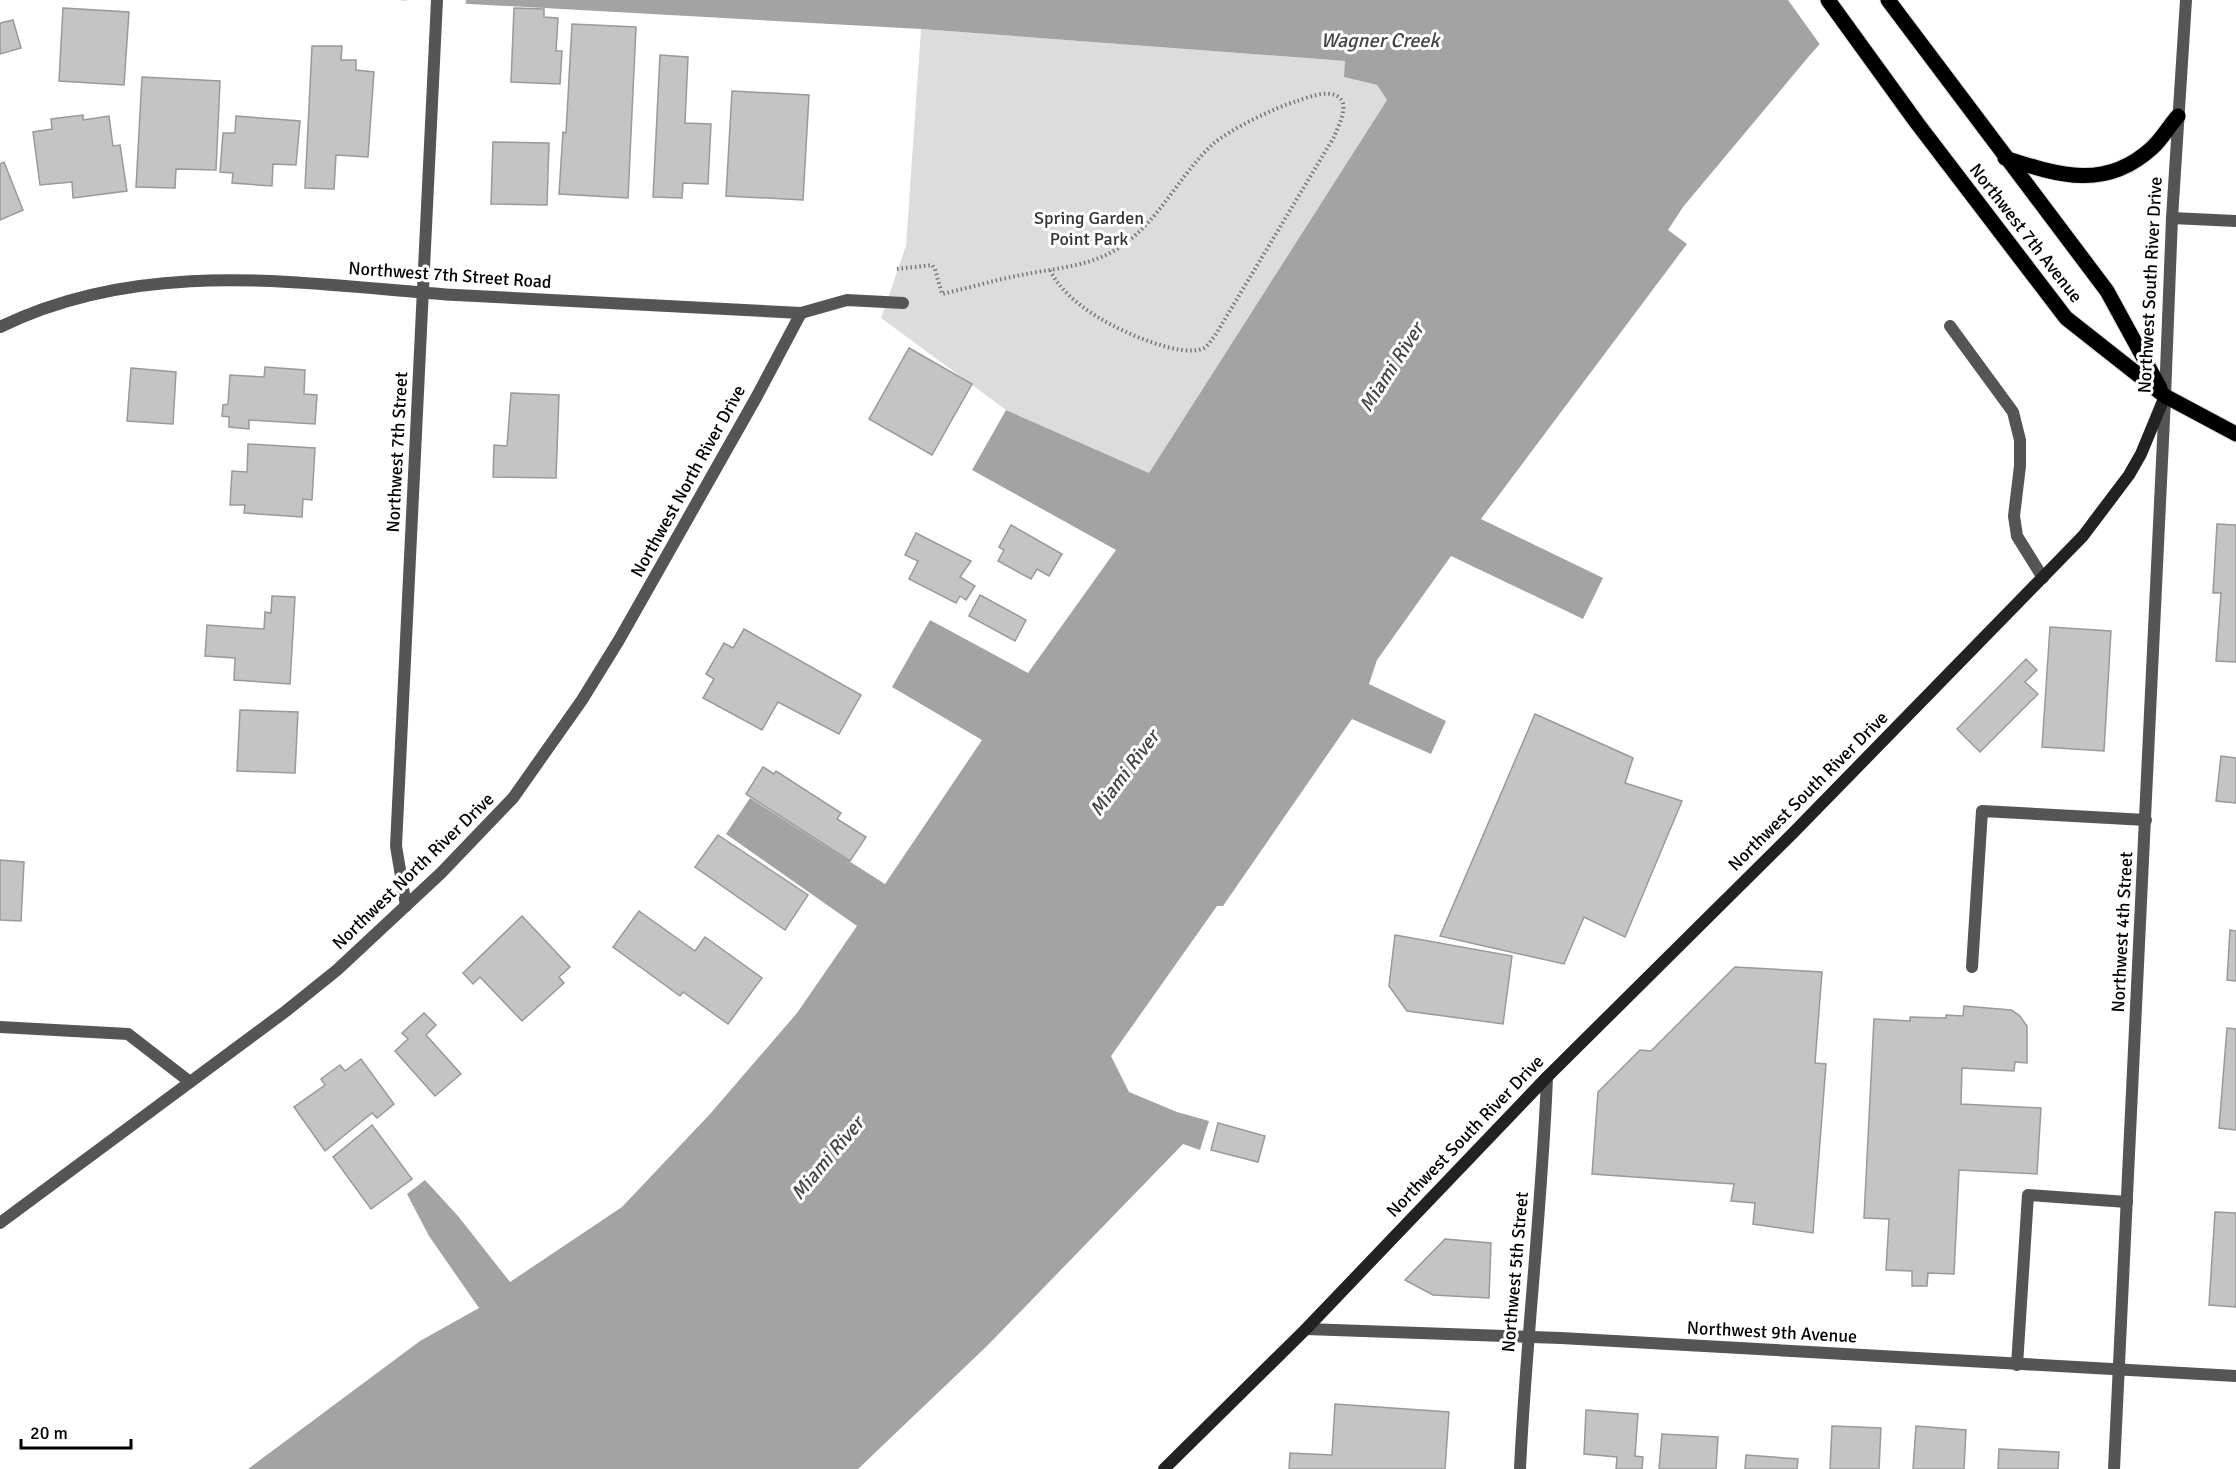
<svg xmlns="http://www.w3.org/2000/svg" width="2236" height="1469" font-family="Signika,sans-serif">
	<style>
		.green { fill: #dcdcdc }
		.water { fill: #a3a3a3 }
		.pier { fill: #fff }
		.building { fill: #c4c4c4; stroke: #999; stroke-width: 1.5 }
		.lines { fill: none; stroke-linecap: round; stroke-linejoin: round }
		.primary-casing { stroke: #dbdbdb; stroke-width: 17 }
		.path { stroke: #777; stroke-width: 4; stroke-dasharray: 1.5 3; stroke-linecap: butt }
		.service { stroke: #555; stroke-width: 12 }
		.minor { stroke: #555; stroke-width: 12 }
		.tertiary { stroke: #555; stroke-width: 12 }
		.secondary { stroke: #222; stroke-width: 12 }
		.primary { stroke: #000; stroke-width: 15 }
		.labels { text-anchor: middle; stroke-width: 6; stroke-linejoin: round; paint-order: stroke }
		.park-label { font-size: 18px; fill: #333; stroke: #fff }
		.street-label { font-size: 18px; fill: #000; stroke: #fff }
		.water-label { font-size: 20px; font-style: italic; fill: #444; stroke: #fff }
	</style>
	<rect width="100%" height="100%" fill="#fff"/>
	<path class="green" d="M921,29L1345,61V77L1377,85L1387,100L1149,473L1006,410L881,318L906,246Z"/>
	<path class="water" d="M398,0H1859L1810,55L1683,207L1668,230L1687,244L1481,519L1603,578L1583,619L1451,556L1377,660L1369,684L1446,721L1431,754L1352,719L1223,906H1217L1111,1056L1129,1092L1177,1112L1209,1121L1200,1150L1183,1144L988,1345L858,1469H248L420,1341L479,1308L429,1236L407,1194L425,1180L458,1216L510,1282L622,1207L710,1114L797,1013L857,926L726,834L750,798L885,884L982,740L892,687L930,620L1028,673L1116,550L972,470L1006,410L1149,473L1387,100L1377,85L1344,77L1345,61L921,29Z"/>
	<g class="pier">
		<path d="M407,0H466L465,7L407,4Z"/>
		<path d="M1788,0H1862L1821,46Z"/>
	</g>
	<g class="building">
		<path d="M63,8L129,12L124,85L59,81Z"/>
		<path d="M514,8L544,9V17L558,18L556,51H562L560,84L511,82Z"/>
		<path d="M13,20L21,48L0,54V23Z"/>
		<path d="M572,24L636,27L628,198L559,194L563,132L566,133Z"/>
		<path d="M312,46H342L341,60H356V70L374,72L368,157L336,155L334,189L305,188Z"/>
		<path d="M660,55L688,57L685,123L711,124L708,184L683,183L682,198L653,197Z"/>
		<path d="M142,77L220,81L216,170L176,169L175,188L136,187Z"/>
		<path d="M732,91L809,95L803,200L726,196Z"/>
		<path d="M83,115V120L109,116L113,146L120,145L127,191L73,198L72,182L40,185L33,132L52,129L51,119Z"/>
		<path d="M236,116L300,121L296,165L273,164L272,186L232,183L233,173L220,172L223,133H235Z"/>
		<path d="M493,142L549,143L547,205L491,204Z"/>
		<path d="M4,162L23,210L0,220V164Z"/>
		<path d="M909,348L972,384L932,455L869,419Z"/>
		<path d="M265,367L305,370L304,394L317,395L315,424L249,420V429L229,427V417L222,416L223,405L228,404L230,375L264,377Z"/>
		<path d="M131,368L176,372L173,424L127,421Z"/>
		<path d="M511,393L559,395L556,478L493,477L494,445L507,446Z"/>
		<path d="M248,444L315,448L312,500L303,499L302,517L244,513L245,505H230L232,471L247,472Z"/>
		<path d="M2217,524L2236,525V662L2216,661L2221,593H2213Z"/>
		<path d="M1011,525L1062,554L1049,576L1037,569L1031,579L998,561L1004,550L999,547Z"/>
		<path d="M916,533L971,561L960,577L975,586L966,600L960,596L956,603L909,579L918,561L905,555Z"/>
		<path d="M980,595L1026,620L1015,641L969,616Z"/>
		<path d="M272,596L295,597L290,684L234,680L235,658L205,656L207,625L264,629L265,612L271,613Z"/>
		<path d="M2050,627L2111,631L2104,751L2042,747Z"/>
		<path d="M744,629L861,695L839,734L778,702L762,730L703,698L714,679L706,674L724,643L733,648Z"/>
		<path d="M2026,659L2037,670L2025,682L2038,694L1980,752L1957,729Z"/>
		<path d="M240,710L298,712L295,773L237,771Z"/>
		<path d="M1535,714L1633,758L1625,783L1682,801L1625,937L1584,917L1564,964L1440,936Z"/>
		<path d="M2221,756L2236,758V803L2216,801Z"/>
		<path d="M763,767L774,774L776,771L841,813L837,819L866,837L850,861L746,794Z"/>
		<path d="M718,835L808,895L785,930L695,867Z"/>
		<path d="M0,860L24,862L21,921L0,920Z"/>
		<path d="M639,911L695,951L705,937L762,978L728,1024L683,992L680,996L613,947Z"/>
		<path d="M522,916L570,967L559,977L564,983L522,1021L480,977L473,984L463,973Z"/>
		<path d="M2230,930L2236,931V981L2227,980Z"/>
		<path d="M1395,935L1512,956L1503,1024L1407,1011L1389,986Z"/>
		<path d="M1735,967L1822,972L1815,1063L1826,1064L1813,1233L1753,1224L1755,1203L1731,1201L1734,1184L1592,1174L1598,1092L1640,1050L1651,1051Z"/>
		<path d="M1964,1006L2011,1010L2019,1015L2027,1026V1063L2015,1062L2014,1071L1962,1068L1961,1104L2041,1108L2037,1174L1959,1170L1954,1274L1928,1273L1927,1286H1912V1271L1886,1270L1889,1219L1864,1218L1874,1019L1910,1021V1017L1946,1018V1015L1963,1016Z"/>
		<path d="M424,1013L436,1025L426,1035L461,1074L435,1096L395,1051L408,1039L402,1033Z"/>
		<path d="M2227,1028L2236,1029V1130L2219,1128Z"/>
		<path d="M361,1059L394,1104L377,1118L372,1113L325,1151L294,1107L325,1085L321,1079L340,1065L345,1071Z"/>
		<path d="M1218,1123L1265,1136L1258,1162L1211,1150Z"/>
		<path d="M372,1125L412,1179L371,1209L333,1157Z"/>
		<path d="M2215,1212L2236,1213V1307L2209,1305Z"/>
		<path d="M1445,1239L1491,1243L1489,1298L1433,1295L1405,1280Z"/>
		<path d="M1335,1404L1449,1412L1445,1469H1289L1290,1453L1332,1455Z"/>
		<path d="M1586,1410L1638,1414L1635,1456L1643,1457L1642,1469H1616L1617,1457L1584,1454Z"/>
		<path d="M1832,1426L1881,1428L1879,1469H1830Z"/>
		<path d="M1916,1426L1966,1430L1964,1469H1913Z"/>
		<path d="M1662,1434L1718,1437L1716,1469H1659Z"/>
		<path d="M1999,1449L2059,1452L2058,1469H1998Z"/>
		<path d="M1746,1455L1798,1459L1797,1469H1745Z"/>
	</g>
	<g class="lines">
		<defs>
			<g id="primary">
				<path d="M1828,0L1917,123L2066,318L2165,396L2236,434"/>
				<path d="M1888,0L2107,291L2160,388"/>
				<path d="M2005,158C2058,175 2105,191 2152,148C2162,139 2169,126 2178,116"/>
			</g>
		</defs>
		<use href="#primary" class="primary-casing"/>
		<path class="path" d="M897,269L932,265L935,269L942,294C968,288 995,280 1021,275C1050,269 1084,267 1110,253C1157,228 1176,178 1213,144C1229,130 1276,107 1297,101C1309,97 1326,90 1337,96C1351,103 1338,127 1334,137L1216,334C1212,339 1209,345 1204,348C1182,359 1123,332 1103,320C1083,309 1060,291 1050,270"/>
		<g class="service">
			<path d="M2172,218L2236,221"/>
			<path d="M1950,326L2013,412L2020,440V466L2014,516L2017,536L2043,578"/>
			<path d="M1972,967L1982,811L2146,820"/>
			<path d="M2017,1365L2028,1195L2127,1202"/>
		</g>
		<g class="minor">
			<path d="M0,327C145,256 301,284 456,295C571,302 686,308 801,313L847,300L903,303"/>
			<path d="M406,906L396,846L437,0"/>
			<path d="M0,1027L128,1034L190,1082"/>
			<path d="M0,1223L286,1011L337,970L441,873L513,798L582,700L619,640L757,396L801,313"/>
			<path d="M1306,1329L1561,1338L2236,1376"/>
			<path d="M1520,1469C1526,1338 1542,1208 1547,1077"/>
			<path d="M2114,1469L2165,398"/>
		</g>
		<path class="tertiary" d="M2165,396L2172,218L2186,0"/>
		<path class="secondary" d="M1164,1469L1306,1329L1547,1077L1793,833L2083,536L2129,475L2141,454L2165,396"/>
		<use href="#primary" class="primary"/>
	</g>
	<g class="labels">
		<g class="park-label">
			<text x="1089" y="224">Spring Garden<tspan x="1089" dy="21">Point Park</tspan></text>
		</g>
		<g class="street-label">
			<text transform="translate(2026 233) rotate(52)" y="6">Northwest 7th Avenue</text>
			<text transform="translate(450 275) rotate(4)" y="6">Northwest 7th Street Road</text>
			<text transform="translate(2150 285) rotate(-87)" y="6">Northwest South River Drive</text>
			<text transform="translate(397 452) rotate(-87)" y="6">Northwest 7th Street</text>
			<text transform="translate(688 481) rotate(-61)" y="6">Northwest North River Drive</text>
			<text transform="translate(1808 791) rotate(-45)" y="6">Northwest South River Drive</text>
			<text transform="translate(413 871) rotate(-44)" y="6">Northwest North River Drive</text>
			<text transform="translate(2122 932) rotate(-87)" y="6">Northwest 4th Street</text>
			<text transform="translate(1465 1136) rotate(-46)" y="6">Northwest South River Drive</text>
			<text transform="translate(1515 1272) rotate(-85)" y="6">Northwest 5th Street</text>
			<text transform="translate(1772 1332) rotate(3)" y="6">Northwest 9th Avenue</text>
		</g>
		<g class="water-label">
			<text x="1380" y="47">Wagner Creek</text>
			<text transform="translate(1391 367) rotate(-57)" y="7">Miami River</text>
			<text transform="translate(1124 773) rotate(-53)" y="7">Miami River</text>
			<text transform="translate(827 1158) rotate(-50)" y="7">Miami River</text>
		</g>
	</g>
	<path d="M21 1439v9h110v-9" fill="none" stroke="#000000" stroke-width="3"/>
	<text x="30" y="1439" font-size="18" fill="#000000" stroke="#ffffff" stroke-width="4.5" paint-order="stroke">20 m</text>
</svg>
